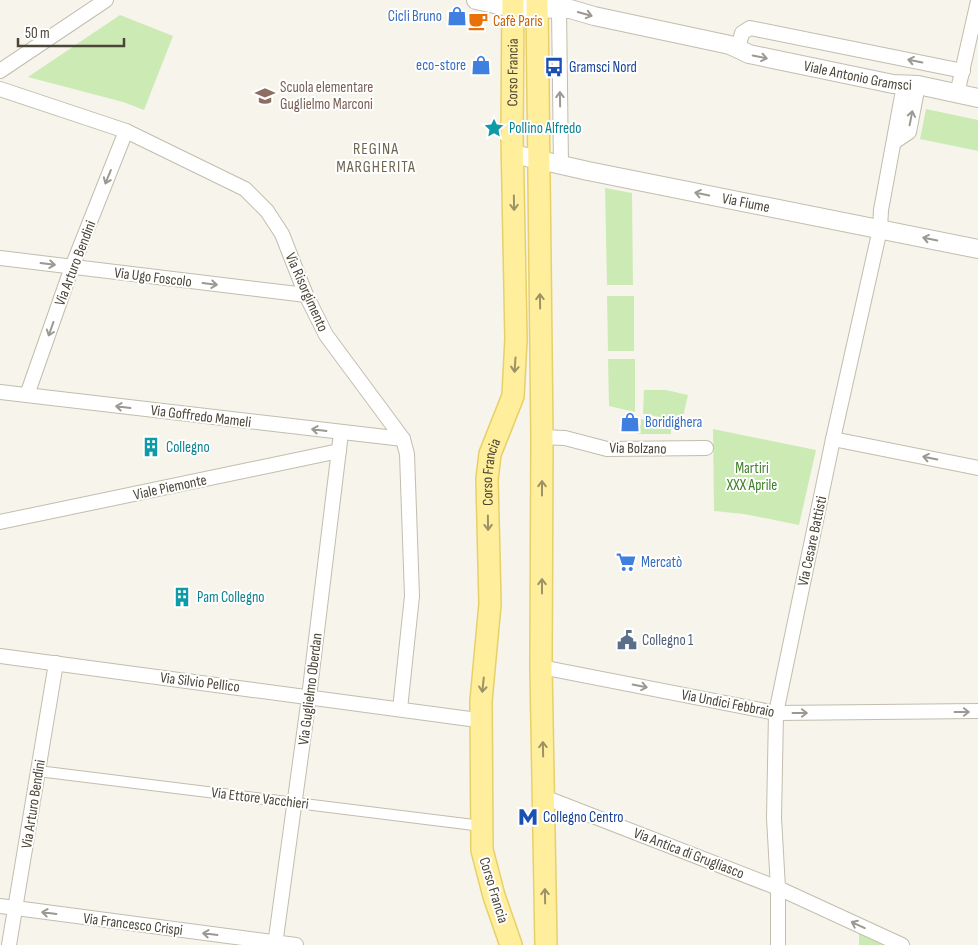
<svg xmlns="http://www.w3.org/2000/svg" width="978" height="945" font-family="'Sofia Sans Condensed',sans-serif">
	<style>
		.green { fill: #ccebb4 }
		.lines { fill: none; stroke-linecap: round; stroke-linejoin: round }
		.pedestrian-casing { stroke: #c2bdad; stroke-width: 12 }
		.minor-casing { stroke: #c2bdad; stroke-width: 16 }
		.tertiary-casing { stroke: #c2bdad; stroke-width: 20 }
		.primary-casing { stroke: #e8d068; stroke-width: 24 }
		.pedestrian { stroke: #fff; stroke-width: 10 }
		.minor { stroke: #fff; stroke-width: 14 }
		.tertiary { stroke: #fff; stroke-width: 18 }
		.primary { stroke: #ffee9b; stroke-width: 21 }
		.oneway { stroke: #9c9992 }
		.oneway2 { stroke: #9c9265 }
		.labels { text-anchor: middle; stroke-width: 4; stroke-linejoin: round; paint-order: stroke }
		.shop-label { font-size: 15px; fill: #366cbe; stroke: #fff; text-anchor: end }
		.food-label { font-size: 15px; fill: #c56008; stroke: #fff; text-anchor: start }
		.transit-label { font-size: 15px; fill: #164399; stroke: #fff; text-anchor: start }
		.street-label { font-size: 15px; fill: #4b4638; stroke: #fff }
		.education-label { font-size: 15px; fill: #785e54; stroke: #fff; text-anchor: start }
		.culture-label { font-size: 15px; fill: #0d838f; stroke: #fff; text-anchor: start }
		.park-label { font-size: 15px; fill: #408029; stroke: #fff }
		.service-label { font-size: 15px; fill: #4e5e75; stroke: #fff; text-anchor: start }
		.neighbourhood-label { font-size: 16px; letter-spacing: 1px; fill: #6e654f; stroke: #fff }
	</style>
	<rect width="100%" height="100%" fill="#f6f4eb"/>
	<g class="green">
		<path d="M120,15L173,36L144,110L123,102L28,77Z"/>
		<path d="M926,109L978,120V151L920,139Z"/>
		<path d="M605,188L632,193L633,285H607Z"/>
		<path d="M607,296H634V351H608Z"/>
		<path d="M608,359H635V412L609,406Z"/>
		<path d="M644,390H666L688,395L682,421L643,414Z"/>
		<path d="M641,419L671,425V434H637V425H641Z"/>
		<path d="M713,429L816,450L799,525L744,514L714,511Z"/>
		<path d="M859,930L885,941V945H859Z"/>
	</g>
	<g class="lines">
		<defs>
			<path id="pedestrian" d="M38,771L482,826"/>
			<g id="minor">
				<path d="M559,9L561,165"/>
				<path d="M738,49L742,33L750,28L963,71"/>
				<path d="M0,71L106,0"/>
				<path d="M0,89L126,131L245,189L267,211L282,234L306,295L326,335L403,439L407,454L412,596L400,709"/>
				<path d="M957,94L978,1"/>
				<path d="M894,142L909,132L918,85"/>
				<path d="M0,258L306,295"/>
				<path d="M0,392L403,439"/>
				<path d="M27,395L72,267L126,131"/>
				<path d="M542,437L565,438L607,449L706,448"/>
				<path d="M833,439L978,468"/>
				<path d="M0,522L339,451"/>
				<path d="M0,656L470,719"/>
				<path d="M541,667L776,713L978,711"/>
				<path d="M544,797L778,888L902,945"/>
				<path d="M0,906L296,945"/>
				<path d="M9,945L56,663"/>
				<path d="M275,945L309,697L341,433"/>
				<path d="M778,945V888L774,818L776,713L833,439L880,229L881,210L904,85"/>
			</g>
			<g id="tertiary">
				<path id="s1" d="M476,0L513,8L570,9L594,16L730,45L749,54L893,84L918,85L978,98"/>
				<path id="s2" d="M513,154L588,171L978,249"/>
			</g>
			<g id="primary">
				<path d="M537,0L542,437L541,667L546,945"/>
				<path id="s3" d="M511,945L494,896L482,850L481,701L490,604L487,479L490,454L513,396L516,339L512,136L513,0"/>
			</g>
		</defs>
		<use href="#pedestrian" class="pedestrian-casing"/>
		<use href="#minor" class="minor-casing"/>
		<use href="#tertiary" class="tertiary-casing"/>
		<use href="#primary" class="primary-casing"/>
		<use href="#pedestrian" class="pedestrian"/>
		<use href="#minor" class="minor"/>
		<use href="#tertiary" class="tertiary"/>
		<use href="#primary" class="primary"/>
	</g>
	<defs><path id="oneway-shaft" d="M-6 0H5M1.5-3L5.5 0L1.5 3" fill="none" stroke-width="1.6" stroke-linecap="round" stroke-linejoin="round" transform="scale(1.25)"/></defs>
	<g class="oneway">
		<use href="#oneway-shaft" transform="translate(585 14) rotate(16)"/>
		<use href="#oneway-shaft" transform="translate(760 57) rotate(12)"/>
		<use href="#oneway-shaft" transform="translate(915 61) rotate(-168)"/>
		<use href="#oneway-shaft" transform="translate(560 99) rotate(-91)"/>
		<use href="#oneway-shaft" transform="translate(911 118) rotate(-79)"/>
		<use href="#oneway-shaft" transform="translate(108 177) rotate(112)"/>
		<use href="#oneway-shaft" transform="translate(702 194) rotate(-169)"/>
		<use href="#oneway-shaft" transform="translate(930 239) rotate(-168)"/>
		<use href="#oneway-shaft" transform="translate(48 264) rotate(7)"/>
		<use href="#oneway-shaft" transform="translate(210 284) rotate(7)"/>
		<use href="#oneway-shaft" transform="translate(51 329) rotate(109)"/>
		<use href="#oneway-shaft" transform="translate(123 407) rotate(-173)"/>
		<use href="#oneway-shaft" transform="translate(319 430) rotate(-173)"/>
		<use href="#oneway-shaft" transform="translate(930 458) rotate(-169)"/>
		<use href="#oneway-shaft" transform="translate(640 686) rotate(11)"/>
		<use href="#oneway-shaft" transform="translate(962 712)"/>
		<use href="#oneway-shaft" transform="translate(800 713)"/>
		<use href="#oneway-shaft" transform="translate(49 913) rotate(-173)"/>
		<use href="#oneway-shaft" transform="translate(858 925) rotate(-155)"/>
		<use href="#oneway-shaft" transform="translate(210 934) rotate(-173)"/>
	</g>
	<g class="oneway2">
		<use href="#oneway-shaft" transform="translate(514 203) rotate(89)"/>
		<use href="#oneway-shaft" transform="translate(540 301) rotate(-91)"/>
		<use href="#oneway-shaft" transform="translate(515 365) rotate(94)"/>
		<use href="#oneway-shaft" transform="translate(542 488) rotate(-90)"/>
		<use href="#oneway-shaft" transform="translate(488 523) rotate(89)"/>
		<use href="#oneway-shaft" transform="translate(542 586) rotate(-90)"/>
		<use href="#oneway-shaft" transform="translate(483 685) rotate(96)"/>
		<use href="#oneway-shaft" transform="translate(543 749) rotate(-91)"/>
		<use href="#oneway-shaft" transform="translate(545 896) rotate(-91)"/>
	</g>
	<defs>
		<symbol id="shop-bare" viewBox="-9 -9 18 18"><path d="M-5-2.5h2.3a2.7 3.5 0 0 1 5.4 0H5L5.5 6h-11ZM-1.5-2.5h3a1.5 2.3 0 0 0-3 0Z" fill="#3f7fe0" stroke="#fff" stroke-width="2.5" paint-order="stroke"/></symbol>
		<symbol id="cafe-bare" viewBox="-9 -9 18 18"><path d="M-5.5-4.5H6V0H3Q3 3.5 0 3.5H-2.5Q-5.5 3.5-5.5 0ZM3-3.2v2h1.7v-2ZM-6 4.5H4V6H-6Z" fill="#e8710a" stroke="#fff" stroke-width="2.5" paint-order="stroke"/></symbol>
		<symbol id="bus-bare" viewBox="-9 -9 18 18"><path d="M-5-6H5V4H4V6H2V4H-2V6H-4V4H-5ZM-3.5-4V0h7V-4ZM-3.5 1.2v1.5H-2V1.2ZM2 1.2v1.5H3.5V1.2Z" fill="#1a4fb4" stroke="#fff" stroke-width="2.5" paint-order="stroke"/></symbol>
		<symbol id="school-bare" viewBox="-9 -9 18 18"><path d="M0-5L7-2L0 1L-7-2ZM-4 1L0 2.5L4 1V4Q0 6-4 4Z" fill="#8d6e63" stroke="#fff" stroke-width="2.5" paint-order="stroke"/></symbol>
		<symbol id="sight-bare" viewBox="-9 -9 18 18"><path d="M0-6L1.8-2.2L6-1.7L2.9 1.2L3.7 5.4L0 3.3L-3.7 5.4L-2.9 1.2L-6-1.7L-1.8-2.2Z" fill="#0f9aa8" stroke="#fff" stroke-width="2.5" paint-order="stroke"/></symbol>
		<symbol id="building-bare" viewBox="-9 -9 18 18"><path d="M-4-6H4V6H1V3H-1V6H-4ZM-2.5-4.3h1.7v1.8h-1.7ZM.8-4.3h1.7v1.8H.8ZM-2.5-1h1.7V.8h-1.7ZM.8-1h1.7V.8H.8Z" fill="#0f9aa8" stroke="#fff" stroke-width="2.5" paint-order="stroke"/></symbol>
		<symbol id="supermarket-bare" viewBox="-9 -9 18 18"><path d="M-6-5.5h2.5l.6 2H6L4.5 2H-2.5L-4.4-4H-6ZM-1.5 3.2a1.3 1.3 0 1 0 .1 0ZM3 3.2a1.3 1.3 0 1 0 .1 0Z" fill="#3f7fe0" stroke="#fff" stroke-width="2.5" paint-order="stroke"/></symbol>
		<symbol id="civic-bare" viewBox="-9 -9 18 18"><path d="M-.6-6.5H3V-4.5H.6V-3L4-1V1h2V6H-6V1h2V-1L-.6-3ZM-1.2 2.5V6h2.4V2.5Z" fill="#5c6f8a" stroke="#fff" stroke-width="2.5" paint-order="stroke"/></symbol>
		<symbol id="metro-bare" viewBox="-9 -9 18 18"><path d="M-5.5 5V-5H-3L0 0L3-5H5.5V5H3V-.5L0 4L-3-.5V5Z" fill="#1a4fb4" stroke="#fff" stroke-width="2.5" paint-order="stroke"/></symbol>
	</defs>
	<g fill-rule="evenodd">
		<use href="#shop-bare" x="443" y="2" width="28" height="28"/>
		<use href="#cafe-bare" x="464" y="7" width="28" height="28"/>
		<use href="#shop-bare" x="467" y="51" width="28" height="28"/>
		<use href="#bus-bare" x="540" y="53" width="28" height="28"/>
		<use href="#school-bare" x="251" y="82" width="28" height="28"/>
		<use href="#sight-bare" x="480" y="114" width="28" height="28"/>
		<use href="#shop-bare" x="616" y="408" width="28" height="28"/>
		<use href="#building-bare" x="137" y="433" width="28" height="28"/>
		<use href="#supermarket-bare" x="612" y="548" width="28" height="28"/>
		<use href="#building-bare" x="168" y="583" width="28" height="28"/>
		<use href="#civic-bare" x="613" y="626" width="28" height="28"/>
		<use href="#metro-bare" x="514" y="803" width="28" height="28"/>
	</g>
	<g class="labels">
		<g class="shop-label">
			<text x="442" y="21">Cicli Bruno</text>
			<text x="466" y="70">eco-store</text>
			<text x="645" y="427" text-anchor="start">Boridighera</text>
			<text x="641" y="567" text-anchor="start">Mercatò</text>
		</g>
		<g class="food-label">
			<text x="493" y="26">Cafè Paris</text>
		</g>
		<g class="transit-label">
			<text x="569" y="72">Gramsci Nord</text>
			<text x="543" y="822">Collegno Centro</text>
		</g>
		<g class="street-label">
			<text dy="5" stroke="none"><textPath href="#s3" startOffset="882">Corso Francia</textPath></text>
			<text dy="5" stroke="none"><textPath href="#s1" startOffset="391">Viale Antonio Gramsci</textPath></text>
			<text dy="5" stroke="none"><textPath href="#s2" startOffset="238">Via Fiume</textPath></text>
			<text transform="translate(75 263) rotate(-69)" y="5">Via Arturo Bendini</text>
			<text transform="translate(153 277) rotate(7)" y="5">Via Ugo Foscolo</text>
			<text transform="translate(307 292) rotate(66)" y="5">Via Risorgimento</text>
			<text transform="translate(201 416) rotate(7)" y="5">Via Goffredo Mameli</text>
			<text transform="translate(638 448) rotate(1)" y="5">Via Bolzano</text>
			<text dy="5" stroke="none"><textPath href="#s3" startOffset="478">Corso Francia</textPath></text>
			<text transform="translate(170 487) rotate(-12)" y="5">Viale Piemonte</text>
			<text transform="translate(812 541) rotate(-78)" y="5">Via Cesare Battisti</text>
			<text transform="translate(200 682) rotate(7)" y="5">Via Silvio Pellico</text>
			<text transform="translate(310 689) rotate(-83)" y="5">Via Guglielmo Oberdan</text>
			<text transform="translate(728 703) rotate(11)" y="5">Via Undici Febbraio</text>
			<text transform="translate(260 798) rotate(7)" y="5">Via Ettore Vacchieri</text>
			<text transform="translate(33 804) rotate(-81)" y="5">Via Arturo Bendini</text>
			<text transform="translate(689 853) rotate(21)" y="5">Via Antica di Grugliasco</text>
			<text transform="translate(494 890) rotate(73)" y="5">Corso Francia</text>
			<text transform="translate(133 924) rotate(7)" y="5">Via Francesco Crispi</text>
		</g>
		<g class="education-label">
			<text x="280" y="92">Scuola elementare<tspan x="280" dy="17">Guglielmo Marconi</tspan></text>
		</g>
		<g class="culture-label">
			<text x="509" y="133">Pollino Alfredo</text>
			<text x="166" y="452">Collegno</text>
			<text x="197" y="602">Pam Collegno</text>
		</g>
		<g class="park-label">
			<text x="752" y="473">Martiri<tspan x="752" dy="17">XXX Aprile</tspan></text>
		</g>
		<g class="service-label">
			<text x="642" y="645">Collegno 1</text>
		</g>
		<g class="neighbourhood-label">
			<text x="376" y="154">REGINA<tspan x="376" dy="18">MARGHERITA</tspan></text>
		</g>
	</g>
	<path d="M18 38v8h106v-8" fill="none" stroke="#4b4638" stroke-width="2.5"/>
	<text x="25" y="38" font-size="15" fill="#4b4638" stroke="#ffffff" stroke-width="4" paint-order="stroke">50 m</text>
</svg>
